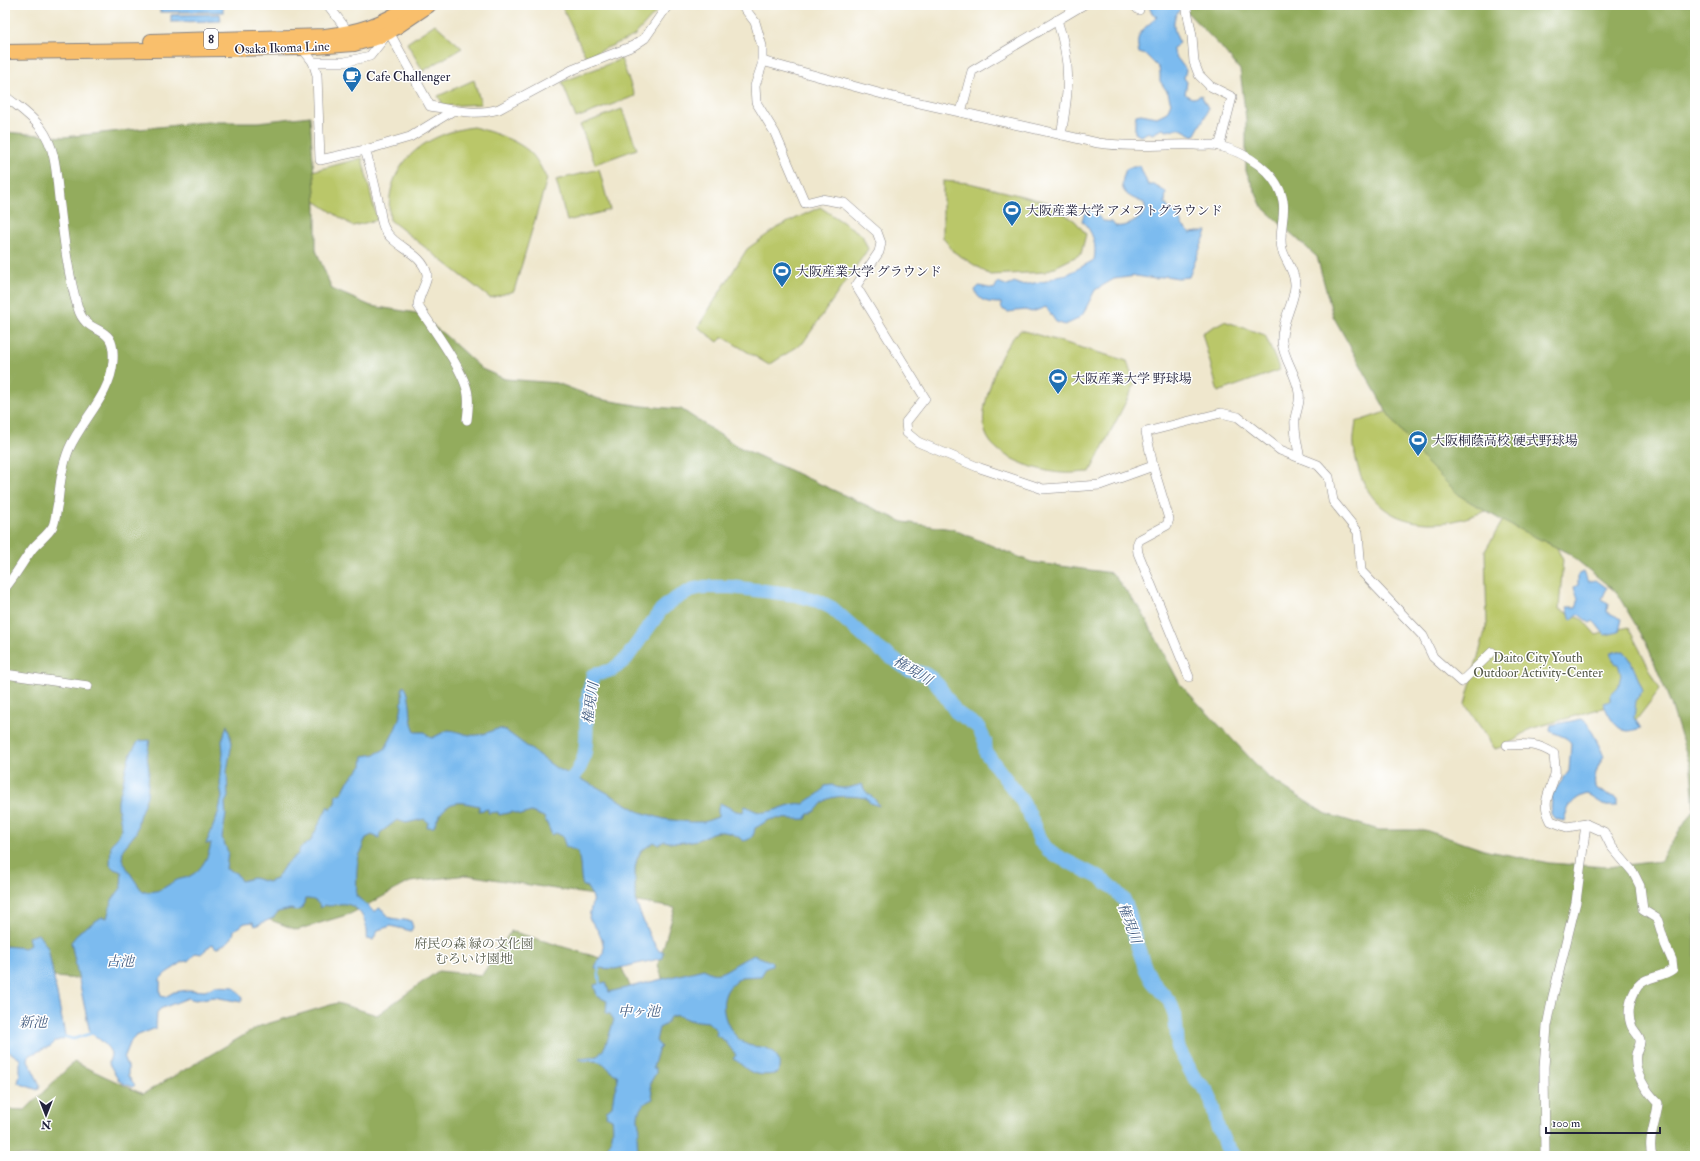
<svg xmlns="http://www.w3.org/2000/svg" width="1700" height="1161" font-family="'IM FELL Double Pica','Noto Serif JP',serif">
	<style>
		.green { fill: #bac769; stroke: #6e7452 }
		.forest { fill: #93ac5d; stroke: #5a674c }
		.water { fill: #7bbbef; stroke: #4e6e95 }
		.lines { fill: none; stroke-linecap: round; stroke-linejoin: round }
		.stream { stroke: #7bbbef; stroke-width: 2.5 }
		.river { stroke: #7bbbef; stroke-width: 14 }
		.minor-casing { stroke: #888484; stroke-width: 10 }
		.primary-casing { stroke: #888484; stroke-width: 16 }
		.minor { stroke: #fff; stroke-width: 9 }
		.primary { stroke: #f9bf6c; stroke-width: 14 }
		.labels { text-anchor: middle; stroke-width: 3; stroke-linejoin: round; paint-order: stroke }
		.shield { fill: #fff; stroke: #646476; stroke-width: 1 }
		.shield-label { font-size: 12px; font-weight: bold; fill: #22223b }
		.street-label { font-size: 13px; fill: #22223b; stroke: #fff }
		.poi-label { font-size: 13px; fill: #22223b; stroke: #fff; text-anchor: start }
		.park-label { font-size: 13px; fill: #575c4b; stroke: #fff }
		.water-label { font-size: 14px; font-style: italic; fill: #465f83; stroke: #fff }
	</style>
	<rect width="100%" height="100%" fill="#fff"/>
	<filter id="ink" filterUnits="userSpaceOnUse"><feTurbulence type="fractalNoise" baseFrequency=".025" numOctaves="2"/><feDisplacementMap in="SourceGraphic" scale="8" xChannelSelector="R" yChannelSelector="G"/><feConvolveMatrix kernelMatrix="1 2 1 2 8 2 1 2 1" color-interpolation-filters="sRGB"/></filter>
	<filter id="wash" filterUnits="userSpaceOnUse"><feTurbulence type="fractalNoise" baseFrequency=".012" numOctaves="4" result="noise"/><feDisplacementMap in="SourceGraphic" scale="16" xChannelSelector="R" yChannelSelector="G"/><feGaussianBlur stdDeviation="0.9" result="paint"/><feColorMatrix in="noise" values="0 0 0 0 0 0 0 0 0 0 0 0 0 0 0 0 0 1.4 0 .05"/><feComposite in="paint" operator="in"/></filter>
	<g filter="url(#wash)">
		<rect width="100%" height="100%" fill="#efe7cd"/>
		<g class="green">
			<path d="M561,5H653L657,11L634,36L586,57Z"/>
			<path d="M435,24L462,48L423,71L407,43Z"/>
			<path d="M621,59L635,96L576,118L562,82Z"/>
			<path d="M474,80L481,104L444,106L438,96Z"/>
			<path d="M622,109L637,149L595,164L580,125Z"/>
			<path d="M473,127C490,131 517,140 530,152C538,160 542,170 547,179L514,291L490,298L390,220C383,166 422,134 473,127Z"/>
			<path d="M362,158L377,220L353,226L306,195L301,174Z"/>
			<path d="M599,169L610,210L567,221L556,180Z"/>
			<path d="M943,181L969,183L1047,202L1075,221L1086,234L1081,254L1045,272L990,275L954,252L943,238Z"/>
			<path d="M820,207L862,235L868,249L803,343L769,365L723,337L718,342L698,327L747,249L778,227Z"/>
			<path d="M1224,321L1265,335L1280,370L1218,392L1202,333Z"/>
			<path d="M1021,330L1127,361L1135,384L1090,472C1081,472 1071,474 1062,473C1040,472 1001,459 989,440C978,423 986,400 991,383C997,364 1005,343 1021,330Z"/>
			<path d="M1457,388L1497,507C1483,512 1468,518 1454,521C1397,531 1360,504 1354,446C1353,439 1355,430 1356,422Z"/>
			<path d="M1507,513L1550,534L1563,560L1559,609L1583,620L1596,635L1628,627L1660,689L1634,723L1609,706L1530,729L1507,745L1495,749L1465,704L1487,624L1485,551Z"/>
		</g>
		<path class="forest" d="M1180,5H1695V1156H5V1109L25,1110L74,1062L143,1094L260,1026L337,1003L377,1015L438,971L482,975L511,931L620,964L644,1017L671,1006L658,965L675,908L467,875L410,882L350,914L297,930L265,918L237,893L107,981L54,977L14,952L5,960V132L64,137L205,122H258L310,116L316,207V250L332,289L371,306L417,313L446,336L482,369L505,379L557,383L599,399L642,406L681,409L737,446L903,522L952,529L1031,562L1112,573L1142,612L1180,684L1268,777L1324,813L1379,830H1425L1484,850L1549,863L1608,867L1660,861L1694,809L1691,769L1671,704L1646,642L1616,592L1568,553L1506,523L1460,496L1421,457L1388,414L1333,316L1317,257L1262,207L1246,171V119L1240,70L1221,47Z"/>
		<g class="water">
			<rect x="160" y="5" width="63" height="7"/>
			<path d="M1149,5H1176L1180,10C1170,19 1174,33 1180,43L1172,49C1175,57 1181,62 1186,70L1184,78L1187,82L1185,94C1191,99 1194,99 1201,95L1208,108L1207,113L1194,136L1179,128L1167,131L1162,129L1152,134L1149,132L1140,136L1135,133V122L1136,115L1141,114L1157,117L1167,112L1171,103L1168,93L1160,81V74L1159,68L1146,55L1139,53C1134,33 1144,29 1157,17L1151,12Z"/>
			<path d="M220,14L221,21L171,22V15Z"/>
			<path d="M1133,166H1140L1148,185H1154L1166,192L1165,202L1168,208L1177,213L1182,225L1190,233L1207,231L1189,277L1178,278L1166,276L1155,279L1136,276L1114,279L1095,290L1083,314L1076,320L1065,325L1056,322L1046,307L1032,312L1025,310L1008,312L1002,309L1001,303C990,303 978,302 975,290L979,286L994,289L998,282L1008,286L1014,282L1021,285L1047,281L1057,276L1068,274L1094,260C1097,244 1093,232 1082,221L1084,214L1092,210L1103,221L1112,222L1115,226C1127,228 1139,220 1146,211L1144,203C1125,195 1117,192 1126,169Z"/>
			<path d="M1584,572L1588,582L1596,580L1607,588L1602,599L1608,604L1607,612L1622,619L1619,632L1605,635C1600,630 1598,625 1593,621L1590,623L1578,614L1571,620L1567,607H1576C1581,600 1575,594 1574,587L1578,585V575Z"/>
			<path d="M1624,651L1630,659L1643,690L1636,701L1634,718L1641,728C1637,729 1632,731 1628,731C1615,730 1608,714 1603,703L1610,701V696L1618,688L1621,675L1619,667L1614,661L1611,652Z"/>
			<path d="M404,686C413,696 408,719 415,732H425L429,737L432,738L448,730C461,731 467,738 483,734C491,732 496,727 505,730L556,768L597,787L640,812L664,819L689,822H704L718,817V808L720,803L736,811L743,812L745,806C749,807 755,812 760,812C775,814 789,801 804,804C811,797 821,795 825,786L832,785C841,791 852,787 862,784C866,797 875,795 879,806L870,803L866,798C856,796 837,795 828,799C819,803 819,812 808,814L806,819C797,820 776,817 769,820C764,822 760,826 755,828C754,836 751,840 743,841C736,833 722,830 712,833C707,835 703,838 697,840C686,842 676,844 664,841L659,845L654,842L641,851L637,859L635,868V900L649,935L659,951L664,952L663,958L615,969L595,968C596,962 601,959 603,954C606,940 596,928 589,918L593,897L586,886H583C579,874 582,863 577,851L566,847L562,836L556,833L552,835L544,817L531,812L521,815L512,812L499,815L498,812L488,813V809L479,811V806C462,802 452,799 441,813C438,818 435,822 434,827H427L428,822L424,819L406,823L397,820L380,833L379,838L372,835L366,838L363,844V849C354,859 358,882 356,896L363,901L373,911H376L379,908L383,910L390,918L411,921L413,927L411,931L391,926L378,930L373,940L367,939C369,923 359,901 339,904C333,905 331,907 324,905L321,908C317,900 313,899 305,899L303,908L296,911L291,909L278,912L273,918L255,926L253,922L245,923L234,930C234,940 224,945 216,948L212,944L201,954L196,953L188,961L181,962L180,964L166,973L160,979C161,985 159,990 161,996L165,997L174,992L188,990L205,991L215,986L234,987L243,998L241,1002L214,997L195,1000L188,998L160,1009L157,1013L156,1028L136,1036L131,1041L124,1058L125,1062L128,1066V1076L135,1085L133,1087C128,1085 120,1083 118,1079C114,1074 113,1069 109,1064C109,1060 111,1057 111,1054C111,1048 95,1035 90,1033L71,942L80,931L102,917L107,918L112,900L121,888L122,872L114,869L110,865L111,844C129,829 117,820 118,802C118,796 121,792 122,787C126,769 127,755 139,741L150,740L147,756L149,770L147,796L139,817L136,833L123,849L122,859C128,871 135,881 143,892C161,892 161,889 175,881C180,878 185,879 190,876C202,870 209,856 211,843L206,844L218,814L222,797L220,784L223,752L222,741L227,725L232,743L227,771L228,797L225,803L226,815L222,838L228,852L226,869L236,873L241,881L253,878L268,882L276,879L285,865L298,854L300,848L310,842L328,806L330,809L335,803L336,795L342,793L348,781L362,766L363,756L375,754L385,749C396,728 404,715 402,689Z"/>
			<path d="M1582,719L1589,725L1604,756C1598,765 1593,777 1595,787L1602,792L1617,798V806H1606L1587,794C1573,798 1567,807 1564,821L1555,819L1551,814L1552,794L1569,771L1571,744L1566,738L1550,731L1551,725Z"/>
			<path d="M38,934L48,948L65,1035L63,1039L56,1041L51,1046L29,1055L28,1060L40,1085L38,1090L18,1083L20,1074V1059L11,1053L5,1051V946L25,948L30,945L28,937Z"/>
			<path d="M754,955L772,962V966L766,968L761,976L741,977C736,981 729,986 726,993C718,1011 730,1037 748,1045C757,1048 766,1045 774,1053C780,1059 780,1065 778,1073C767,1076 753,1076 744,1067C740,1064 738,1061 733,1059L736,1055L724,1040L716,1035L717,1031L708,1022L689,1020L677,1015L670,1017L665,1025L659,1028L656,1041L661,1047L658,1050L653,1068H656V1073L650,1083L653,1099C639,1105 635,1114 640,1129L637,1135L638,1155L640,1156H602C610,1144 615,1134 612,1119L606,1116L607,1110L612,1106L614,1092L618,1081L617,1075C609,1072 608,1066 602,1063C595,1059 586,1063 579,1059C585,1058 592,1058 597,1056C606,1052 611,1027 614,1020L610,1014L606,1013L607,1001L597,996L594,985L606,982L609,992L704,969C717,980 728,968 740,962C744,959 750,957 754,955Z"/>
		</g>
		<g class="lines">
			<g class="stream">
				<path d="M598,966L600,986"/>
				<path d="M62,1036L73,1039L93,1033"/>
			</g>
			<path class="river" d="M572,779C591,756 585,736 587,708C587,697 590,686 593,675L612,670L626,659L661,610L673,600L694,589L704,587H731L797,595L818,601L832,608L872,644L907,669L925,674L931,678L938,685L956,712L978,727L985,741L986,753L1020,798L1029,813L1040,841L1051,853L1100,878L1112,887L1124,900L1129,912L1136,942L1146,970L1152,981L1170,1002L1175,1015L1178,1047L1193,1076L1207,1091L1211,1100L1217,1125L1226,1146L1235,1156"/>
		</g>
	</g>
	<g filter="url(#ink)">
		<g class="lines">
			<defs>
				<g id="minor">
					<path d="M328,5L349,33"/>
					<path d="M742,5L755,22L762,46V65L755,86L756,102L775,133L805,203L821,199L844,203L877,232L881,243L879,252L856,286L925,398L906,422L907,433L918,442L980,468L1043,489L1100,485L1153,466L1146,432L1221,413L1238,417L1280,450L1318,465L1329,477L1333,501L1358,532L1361,571L1423,636L1433,657L1461,682L1492,652"/>
					<path d="M1134,5L1139,10"/>
					<path d="M1186,5L1192,36L1194,62L1199,75L1210,86L1232,97L1221,140L1219,146"/>
					<path d="M1057,20C1072,64 1069,90 1061,135"/>
					<path d="M302,48L313,62L317,75L320,160L365,150L410,137L454,110"/>
					<path d="M762,61L893,97L1098,143C1130,148 1163,144 1195,145C1203,146 1212,144 1219,146C1245,152 1278,172 1283,201C1286,216 1278,234 1282,249C1285,261 1296,272 1295,286C1294,305 1281,321 1282,341C1283,359 1297,374 1299,393C1301,402 1296,410 1295,419C1294,432 1297,445 1300,458"/>
					<path d="M313,62H345L370,56L389,32L430,106C453,110 476,116 499,109L572,70L633,46L645,38L668,5"/>
					<path d="M5,96C17,106 31,115 41,128C58,151 56,180 60,206C64,240 68,275 78,308C87,339 116,320 113,361C111,395 82,419 69,449C62,466 60,484 58,502C56,510 56,519 53,526C49,534 39,541 33,548C23,561 16,575 5,588"/>
					<path d="M961,112L972,71L1083,5"/>
					<path d="M365,150C371,168 375,186 379,204C380,211 381,221 384,228C393,247 422,252 427,274C428,283 418,294 418,306C431,326 466,373 468,395C469,403 468,412 467,420"/>
					<path d="M1153,466L1169,519L1167,525L1139,540L1137,545L1138,553L1189,677"/>
					<path d="M5,674L88,686"/>
					<path d="M1507,745C1525,744 1538,743 1554,754C1554,761 1556,768 1555,774C1551,792 1540,801 1551,821L1567,827L1586,824L1604,832L1611,846L1633,872L1640,886L1643,910L1656,918L1658,921L1665,944L1672,960L1673,969C1662,978 1646,976 1638,986C1630,997 1626,1014 1632,1027C1634,1031 1639,1035 1640,1040C1641,1045 1637,1050 1636,1054C1633,1072 1646,1091 1658,1103C1657,1120 1647,1139 1652,1156"/>
					<path d="M1545,1156L1544,1067L1547,1026L1553,996L1576,902L1586,824"/>
				</g>
				<g id="primary">
					<path d="M151,41L325,36C357,32 383,25 410,5"/>
					<path d="M5,52L302,48L354,44L379,37L389,32L429,5"/>
				</g>
			</defs>
			<use href="#minor" class="minor-casing"/>
			<use href="#primary" class="primary-casing"/>
			<use href="#minor" class="minor"/>
			<use href="#primary" class="primary"/>
		</g>
	</g>
	<defs>
		<symbol id="cafe-pin" viewBox="-11 -11 22 30"><path d="M0 17L-7.5 6A9.5 9.5 0 1 1 7.5 6Z" fill="#1f6fb2" stroke="#fff"/><path d="M-5.5-4.5H6V0H3Q3 3.5 0 3.5H-2.5Q-5.5 3.5-5.5 0ZM3-3.2v2h1.7v-2ZM-6 4.5H4V6H-6Z" fill="#fff"/></symbol>
		<symbol id="stadium-pin" viewBox="-11 -11 22 30"><path d="M0 17L-7.5 6A9.5 9.5 0 1 1 7.5 6Z" fill="#1f6fb2" stroke="#fff"/><path d="M0-5a6.5 5 0 1 0 0 10a6.5 5 0 1 0 0-10ZM-3.5-1.8h7v3.6h-7Z" fill="#fff"/></symbol>
	</defs>
	<g fill-rule="evenodd">
		<use href="#cafe-pin" x="341" y="65" width="22" height="30"/>
		<use href="#stadium-pin" x="1001" y="199" width="22" height="30"/>
		<use href="#stadium-pin" x="771" y="260" width="22" height="30"/>
		<use href="#stadium-pin" x="1047" y="367" width="22" height="30"/>
		<use href="#stadium-pin" x="1407" y="429" width="22" height="30"/>
	</g>
	<g class="labels">
		<rect class="shield" x="204" y="29" width="14" height="20" rx="3"/>
		<g class="shield-label">
			<text x="211" y="43">8</text>
		</g>
		<g class="street-label">
			<text transform="translate(282 47) rotate(-2)" y="5">Osaka Ikoma Line</text>
		</g>
		<g class="poi-label">
			<text x="366" y="81">Cafe Challenger</text>
			<text x="1026" y="215">大阪産業大学 アメフトグラウンド</text>
			<text x="796" y="276">大阪産業大学 グラウンド</text>
			<text x="1072" y="383">大阪産業大学 野球場</text>
			<text x="1432" y="445">大阪桐蔭高校 硬式野球場</text>
		</g>
		<g class="park-label">
			<text x="1538" y="662">Daito City Youth<tspan x="1538" dy="15">Outdoor Activity-Center</tspan></text>
			<text x="474" y="948">府民の森 緑の文化園<tspan x="474" dy="15">むろいけ園地</tspan></text>
		</g>
		<g class="water-label">
			<text transform="translate(913 670) rotate(31)" y="5">権現川</text>
			<text transform="translate(590 703) rotate(-82)" y="5">権現川</text>
			<text transform="translate(1130 923) rotate(70)" y="5">権現川</text>
			<text x="120" y="966">古池</text>
			<text x="639" y="1016">中ヶ池</text>
			<text x="33" y="1027">新池</text>
		</g>
	</g>
	<rect width="1700" height="1161" fill="none" stroke="#fff" stroke-width="20"/>
	<g transform="translate(46 1115) rotate(180)" stroke="#ffffff" stroke-width="3" paint-order="stroke">
	<path d="M0-3L7 15L0 10L-7 15Z" fill="#22223b"/>
	<text y="-6" font-size="11" font-weight="bold" text-anchor="middle" fill="#22223b">N</text>
	</g>
	<path d="M1546 1127v6h114v-6" fill="none" stroke="#22223b" stroke-width="2"/>
	<text x="1552" y="1127" font-size="12" fill="#22223b" stroke="#ffffff" stroke-width="3" paint-order="stroke">100 m</text>
</svg>
